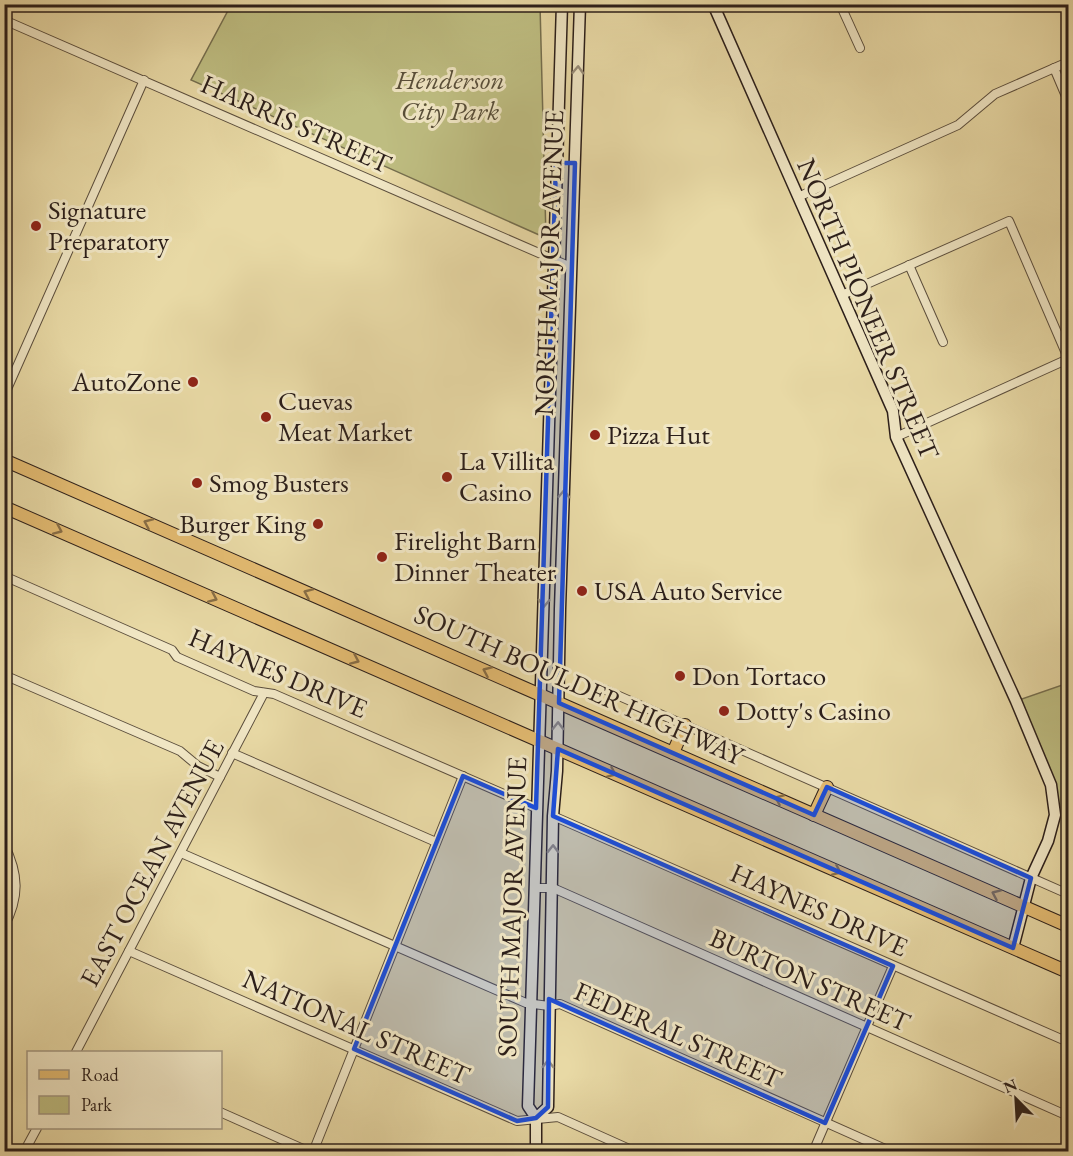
<svg xmlns="http://www.w3.org/2000/svg" width="1073" height="1156" font-family="'EB Garamond',serif">
	<style>
		.green { fill: #bebd81; stroke: #756e4e; stroke-width: 1.5 }
		.lines { fill: none; stroke-linecap: round; stroke-linejoin: round }
		.street-casing { stroke: #5b4e3d; stroke-width: 10 }
		.secondary-casing { stroke: #2c1f1a; stroke-width: 13 }
		.primary-casing { stroke: #2c1f1a; stroke-width: 14 }
		.street { stroke: #f0e6c4; stroke-width: 8 }
		.secondary { stroke: #f0e6c4; stroke-width: 10 }
		.primary { stroke: #e4bc72; stroke-width: 12 }
		.oneway { stroke: #988c78 }
		.oneway2 { stroke: #886e46 }
		.marked { fill: #1d4ed8; fill-opacity: 0.2; stroke: #1d4ed8; stroke-width: 4.5; stroke-linejoin: round }
		.poi-dot { fill: #8f2418; stroke: #f0e6c4; stroke-width: 2 }
		.labels { text-anchor: middle; stroke-width: 6; stroke-linejoin: round; paint-order: stroke }
		.park-label { font-size: 27px; font-style: italic; fill: #584e39; stroke: #f0e6c4 }
		.street-label { font-size: 27px; fill: #2c1f1a; stroke: #f0e6c4 }
		.poi-label { font-size: 27px; fill: #2c1f1a; stroke: #f0e6c4; text-anchor: start }
	</style>
	<rect width="100%" height="100%" fill="#e8d9a5"/>
	<filter id="stains"><feTurbulence type="fractalNoise" baseFrequency=".00333" numOctaves="4"/><feColorMatrix values="0 0 0 0 .2 0 0 0 0 .09 0 0 0 0 .02 0 0 0 .5 -.17"/></filter>
	<radialGradient id="worn" r=".72"><stop offset=".6" stop-color="#630" stop-opacity="0"/><stop offset="1" stop-color="#630" stop-opacity=".3"/></radialGradient>
	<g class="green">
		<path d="M231,5H540L546,238L191,80Z"/>
		<path d="M1068,683V812L1055,815L1051,785L1016,701Z"/>
	</g>
	<g class="lines">
		<defs>
			<g id="street">
				<path d="M840,4L860,48"/>
				<path d="M4,20L571,267"/>
				<path d="M1054,68L1068,101"/>
				<path d="M798,197L958,125L995,94L1068,62"/>
				<path d="M909,265L943,342"/>
				<path d="M842,295L1009,221L1068,358"/>
				<path d="M4,396L144,80"/>
				<path d="M896,437L1068,359"/>
				<path d="M4,576L172,650L177,657L254,691L274,694L536,808"/>
				<path d="M4,675L180,751L198,766L220,777"/>
				<path d="M601,688L1068,894"/>
				<path d="M232,753L436,842"/>
				<path d="M553,816L1068,1042"/>
				<path d="M4,844C19,874 20,897 4,927"/>
				<path d="M181,853L526,1003L549,1006L560,1004L892,1152"/>
				<path d="M534,888H553L1068,1116"/>
				<path d="M129,951L517,1121L558,1117L636,1152"/>
				<path d="M76,1052L264,693"/>
				<path d="M220,1112L310,1152"/>
				<path d="M24,1152L37,1128"/>
				<path d="M313,1152L463,776"/>
				<path d="M813,1152L893,966"/>
			</g>
			<g id="secondary">
				<path d="M713,4L893,411L896,437L1016,701L1051,785L1055,815L1048,841L1031,878L1013,948"/>
				<path d="M536,1118L548,1107L553,816L557,771L560,609L580,4"/>
				<path d="M536,1152V1118L528,1106L562,4"/>
			</g>
			<g id="primary">
				<path d="M4,460L1068,926"/>
				<path d="M4,507L1068,972"/>
				<path d="M673,753L685,725"/>
				<path d="M814,815L827,787"/>
			</g>
		</defs>
		<use href="#street" class="street-casing"/>
		<use href="#secondary" class="secondary-casing"/>
		<use href="#primary" class="primary-casing"/>
		<use href="#street" class="street"/>
		<use href="#secondary" class="secondary"/>
		<use href="#primary" class="primary"/>
	</g>
	<defs><path id="oneway-chevron" d="M-2-3.5L2.5 0L-2 3.5" fill="none" stroke-width="1.6" stroke-linecap="round" stroke-linejoin="round" transform="scale(1.5)"/></defs>
	<g class="oneway">
		<use href="#oneway-chevron" transform="translate(578 70) rotate(-88)"/>
		<use href="#oneway-chevron" transform="translate(564 494) rotate(-88)"/>
		<use href="#oneway-chevron" transform="translate(544 603) rotate(92)"/>
		<use href="#oneway-chevron" transform="translate(558 726) rotate(-89)"/>
		<use href="#oneway-chevron" transform="translate(553 849) rotate(-89)"/>
		<use href="#oneway-chevron" transform="translate(548 1064) rotate(-89)"/>
	</g>
	<g class="oneway2">
		<use href="#oneway-chevron" transform="translate(148 523) rotate(-156)"/>
		<use href="#oneway-chevron" transform="translate(58 530) rotate(24)"/>
		<use href="#oneway-chevron" transform="translate(308 593) rotate(-156)"/>
		<use href="#oneway-chevron" transform="translate(213 598) rotate(24)"/>
		<use href="#oneway-chevron" transform="translate(355 660) rotate(24)"/>
		<use href="#oneway-chevron" transform="translate(487 671) rotate(-156)"/>
		<use href="#oneway-chevron" transform="translate(612 773) rotate(24)"/>
		<use href="#oneway-chevron" transform="translate(779 799) rotate(-156)"/>
		<use href="#oneway-chevron" transform="translate(837 871) rotate(24)"/>
		<use href="#oneway-chevron" transform="translate(996 894) rotate(-156)"/>
	</g>
	<path class="marked" d="M556,163H575L559,703L814,815L827,787L1031,878L1013,948L558,749L553,816L893,966L825,1123L549,999L548,1107L536,1118L517,1121L354,1049L463,776L536,808Z"/>
	<g class="poi-dot">
		<circle cx="36" cy="226" r="6"/>
		<circle cx="193" cy="382" r="6"/>
		<circle cx="266" cy="417" r="6"/>
		<circle cx="595" cy="435" r="6"/>
		<circle cx="447" cy="477" r="6"/>
		<circle cx="197" cy="483" r="6"/>
		<circle cx="318" cy="524" r="6"/>
		<circle cx="382" cy="557" r="6"/>
		<circle cx="582" cy="591" r="6"/>
		<circle cx="680" cy="676" r="6"/>
		<circle cx="724" cy="711" r="6"/>
	</g>
	<g class="labels">
		<g class="park-label">
			<text x="450" y="89">Henderson<tspan x="450" dy="31">City Park</tspan></text>
		</g>
		<g class="street-label">
			<text transform="translate(296 124) rotate(24)" y="9">HARRIS STREET</text>
			<text transform="translate(549 263) rotate(-88)" y="9">NORTH MAJOR AVENUE</text>
			<text transform="translate(868 309) rotate(67)" y="9">NORTH PIONEER STREET</text>
			<text transform="translate(278 673) rotate(23)" y="9">HAYNES DRIVE</text>
			<text transform="translate(579 685) rotate(24)" y="9">SOUTH BOULDER HIGHWAY</text>
			<text transform="translate(152 863) rotate(-62)" y="9">EAST OCEAN AVENUE</text>
			<text transform="translate(512 907) rotate(-88)" y="9">SOUTH MAJOR AVENUE</text>
			<text transform="translate(819 910) rotate(24)" y="9">HAYNES DRIVE</text>
			<text transform="translate(810 980) rotate(24)" y="9">BURTON STREET</text>
			<text transform="translate(356 1027) rotate(24)" y="9">NATIONAL STREET</text>
			<text transform="translate(678 1035) rotate(24)" y="9">FEDERAL STREET</text>
		</g>
		<g class="poi-label">
			<text x="48" y="219">Signature<tspan x="48" dy="31">Preparatory</tspan></text>
			<text x="181" y="391" text-anchor="end">AutoZone</text>
			<text x="278" y="410">Cuevas<tspan x="278" dy="31">Meat Market</tspan></text>
			<text x="607" y="444">Pizza Hut</text>
			<text x="459" y="470">La Villita<tspan x="459" dy="31">Casino</tspan></text>
			<text x="209" y="492">Smog Busters</text>
			<text x="306" y="533" text-anchor="end">Burger King</text>
			<text x="394" y="550">Firelight Barn<tspan x="394" dy="31">Dinner Theater</tspan></text>
			<text x="594" y="600">USA Auto Service</text>
			<text x="692" y="685">Don Tortaco</text>
			<text x="736" y="720">Dotty's Casino</text>
		</g>
	</g>
	<rect width="1073" height="1156" fill="none" stroke="#e8d9a5" stroke-width="24"/>
	<rect x="6" y="6" width="1061" height="1144" fill="none" stroke="#2c1f1a" stroke-width="3"/>
	<rect x="12" y="12" width="1049" height="1132" fill="none" stroke="#2c1f1a" stroke-width="1.5"/>
	<rect x="27" y="1051" width="195" height="78" fill="#f0e6c4" stroke="#a29680" stroke-width="1.5"/>
	<rect x="39" y="1070" width="30" height="9" fill="#e4bc72" stroke="#a29680" stroke-width="1.5"/>
	<text x="81" y="1081" font-size="18" fill="#2c1f1a">Road</text>
	<rect x="39" y="1096" width="30" height="18" fill="#bebd81" stroke="#a29680" stroke-width="1.5"/>
	<text x="81" y="1111" font-size="18" fill="#2c1f1a">Park</text>
	<g transform="translate(1016 1099) rotate(336)" stroke="#f0e6c4" stroke-width="4.5" paint-order="stroke">
	<path d="M0-4.5L10 22L0 15L-10 22Z" fill="#2c1f1a"/>
	<text y="-9" font-size="16" font-weight="bold" text-anchor="middle" fill="#2c1f1a">N</text>
	</g>
	<rect width="100%" height="100%" filter="url(#stains)"/>
	<rect width="100%" height="100%" fill="url(#worn)"/>
</svg>
